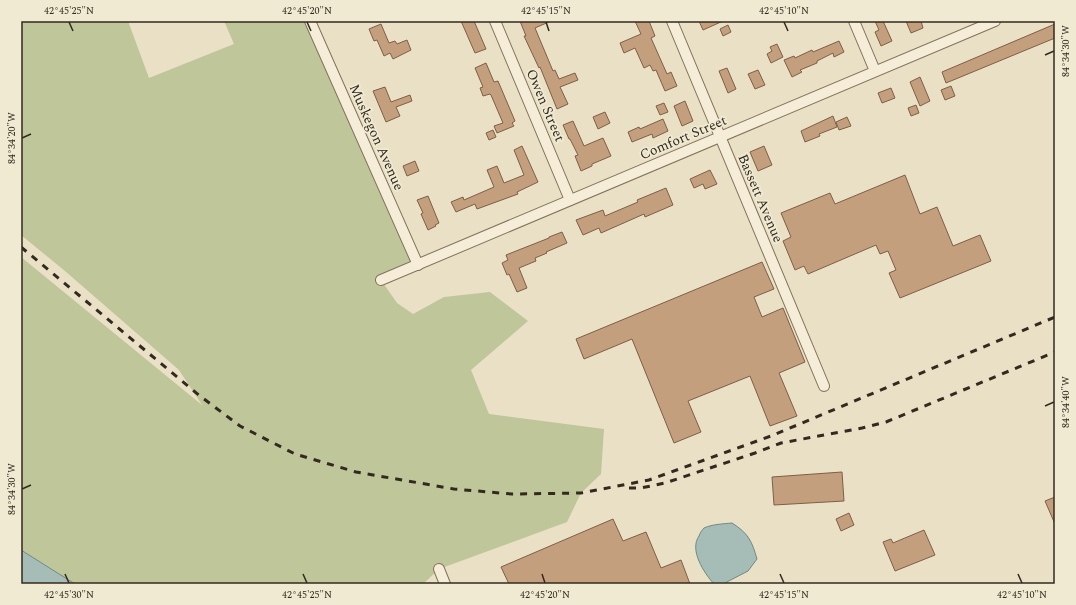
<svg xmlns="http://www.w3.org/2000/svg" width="1076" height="605" font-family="Spectral,serif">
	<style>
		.green { fill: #bec69a }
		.water { fill: #a6bdb7; stroke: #6e8a84 }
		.building { fill: #c39f7e; stroke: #7e5f45 }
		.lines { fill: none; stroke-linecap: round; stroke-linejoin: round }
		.street-casing { stroke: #82725d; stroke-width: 12 }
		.street { stroke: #f5edd7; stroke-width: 10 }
		.rail { stroke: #332a1f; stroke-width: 3; stroke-dasharray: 7 7; stroke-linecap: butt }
		.ticks { fill: none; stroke: #332a1f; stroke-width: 1.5 }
		.labels { text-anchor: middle; stroke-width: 3.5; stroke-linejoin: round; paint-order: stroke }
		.street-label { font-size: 14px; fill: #332a1f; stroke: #f1ead3 }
		.neatline { fill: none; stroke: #332a1f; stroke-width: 1.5 }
		.ticks-label { font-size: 10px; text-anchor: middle; fill: #332a1f }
	</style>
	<rect width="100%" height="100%" fill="#e9e0c5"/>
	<path class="green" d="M21,21H128L149,78L234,44L224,21H310L418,265L381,280L397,303L413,314L444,297L490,292L528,321L471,370L489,414L604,429L601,474L581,493L567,522L439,569L423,584H75L21,550V257L202,405L179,370L65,271L21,235Z"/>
	<g class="water">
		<path d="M732,523C748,533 752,541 757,559L748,571L723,584H714C704,573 689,550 699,536C700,533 702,530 704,528C713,524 723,524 732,523Z"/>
		<path d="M21,550L75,584H21Z"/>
	</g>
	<g class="building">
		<path d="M461,21H474L486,49L475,53Z"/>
		<path d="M520,21H551L535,28L553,71L555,70L559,79L575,73L578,80L560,87L568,104L557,109L540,67L539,68L524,36H526Z"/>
		<path d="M635,21H649L655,36L651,38L667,74L671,72L677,86L665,91L656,70L653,71L650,65L644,68L635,48L624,53L620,43L641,34Z"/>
		<path d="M699,21H723L703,30Z"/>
		<path d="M875,21H883L892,41L881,46L875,32L879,30Z"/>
		<path d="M906,21H921L923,28L911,33Z"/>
		<path d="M381,24L389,43L395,41L397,44L407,40L411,50L393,59L390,53L384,56L377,40L374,41L369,29Z"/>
		<path d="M1055,24V38L946,83L942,72Z"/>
		<path d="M728,25L731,32L723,36L720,29Z"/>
		<path d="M839,41L844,52L834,57L833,53L817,61V63L800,70L802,72L792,77L784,60L794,56L795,58L812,50L813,52Z"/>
		<path d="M777,44L783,57L771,63L767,54L772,51L770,47Z"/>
		<path d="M486,63L494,82L498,81L515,121L512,123L514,126L497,133L494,126L503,123L491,95L490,94L483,96L480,88L483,87L475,68Z"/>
		<path d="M727,68L736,89L728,93L719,71Z"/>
		<path d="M758,70L765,85L755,89L748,74Z"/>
		<path d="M920,77L930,101L920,106L910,82Z"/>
		<path d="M951,86L955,96L945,100L941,90Z"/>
		<path d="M385,87L391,102L410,95L412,101L396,107L400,116L386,122L373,91Z"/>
		<path d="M891,88L895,98L882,103L878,93Z"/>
		<path d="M685,101L693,121L682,126L674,106Z"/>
		<path d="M664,103L668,112L660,115L656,106Z"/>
		<path d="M916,105L919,113L911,116L908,108Z"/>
		<path d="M605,112L610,123L598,129L593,117Z"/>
		<path d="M833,116L837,127L819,134L820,136L805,142L801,131Z"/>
		<path d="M847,117L851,126L839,130L836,122Z"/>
		<path d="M663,119L668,131L653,138L652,134L632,142L628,132L639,127L640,129Z"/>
		<path d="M573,121L584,146L603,138L611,156L592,164V166L581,171L575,156L578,155L570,139H569L563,125Z"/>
		<path d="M493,130L496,137L489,140L486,133Z"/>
		<path d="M522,146L538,182L517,192L518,194L477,209L475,204L456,212L451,202L463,197L464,200L494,187L487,170L497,166L504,183L524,175L514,150Z"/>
		<path d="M764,146L772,165L758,171L750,152Z"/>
		<path d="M415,161L419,171L407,176L403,166Z"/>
		<path d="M710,170L717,184L705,189L703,184L694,188L690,179Z"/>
		<path d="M905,175L920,214L937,207L953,246L980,235L991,261L900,298L889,273L896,270L888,251L880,254L876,245L808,274L804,266L795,270L783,241L791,237L781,213L830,193L835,204Z"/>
		<path d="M666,188L673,205L645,217L644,214L601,233L599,228L583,235L576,220L603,210L605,216L638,202L637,200Z"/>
		<path d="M428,196L439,223L435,225L436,226L428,230L421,214L423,213L417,200Z"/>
		<path d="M562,232L567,243L546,252L547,253L535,258L536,261L519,268L527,288L517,292L509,274L507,275L502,263L508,260L506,255L549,238V237Z"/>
		<path d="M762,262L774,289L754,297L762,317L783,308L805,362L779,373L797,416L770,426L750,376L688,401L701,432L674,443L632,339L584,359L576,339Z"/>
		<path d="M842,472L844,501L774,505L772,477Z"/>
		<path d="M1055,497V524L1045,501Z"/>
		<path d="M849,513L854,525L841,531L836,519Z"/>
		<path d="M613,519L623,541L646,532L661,568L681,560L690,584H509L501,567Z"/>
		<path d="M924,530L935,555L895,571L883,542L891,539L893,543Z"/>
	</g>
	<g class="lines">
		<defs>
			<g id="street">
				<path d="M310,21L418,265"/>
				<path d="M495,21L570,200"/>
				<path d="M672,21L824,386"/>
				<path d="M854,21L875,71"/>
				<path d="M381,280L995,21"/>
				<path d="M439,569L445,584"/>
			</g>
		</defs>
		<use href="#street" class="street-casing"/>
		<use href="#street" class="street"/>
		<g class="rail">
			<path d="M21,247L200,396L240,426L295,454L356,472L454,489L512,494L581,493L649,480L771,436L1055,317"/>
			<path d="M629,488H641L665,483L755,453L781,443L862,428L886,422L1055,352"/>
		</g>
	</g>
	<path class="ticks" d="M69,22L73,31M307,22L311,31M546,22L549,31M784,22L788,31M1045,55L1054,51M22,138L31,134M1045,406L1054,402M22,489L31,485M65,574L69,583M303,574L307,583M542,574L545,583M780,574L784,583M1018,574L1022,583"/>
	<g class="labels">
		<g class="street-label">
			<text transform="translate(546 105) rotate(67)" y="5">Owen Street</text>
			<text transform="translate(377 137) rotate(66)" y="5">Muskegon Avenue</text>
			<text transform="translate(683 137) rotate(-23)" y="5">Comfort Street</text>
			<text transform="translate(761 198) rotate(67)" y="5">Bassett Avenue</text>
		</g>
	</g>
	<rect width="1076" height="605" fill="none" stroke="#f1ead3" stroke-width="44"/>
	<rect x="22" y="22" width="1032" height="561" class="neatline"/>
	<g class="ticks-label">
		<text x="69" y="14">42°45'25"N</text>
		<text x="307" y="14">42°45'20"N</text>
		<text x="546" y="14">42°45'15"N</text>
		<text x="784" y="14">42°45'10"N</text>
		<text transform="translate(1065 51) rotate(-90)" y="4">84°34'30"W</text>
		<text transform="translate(11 138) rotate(-90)" y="4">84°34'20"W</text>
		<text transform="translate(1065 402) rotate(-90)" y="4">84°34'40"W</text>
		<text transform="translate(11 489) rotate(-90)" y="4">84°34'30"W</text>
		<text x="69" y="598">42°45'30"N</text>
		<text x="307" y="598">42°45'25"N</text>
		<text x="545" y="598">42°45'20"N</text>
		<text x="784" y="598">42°45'15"N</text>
		<text x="1022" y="598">42°45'10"N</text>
	</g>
</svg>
